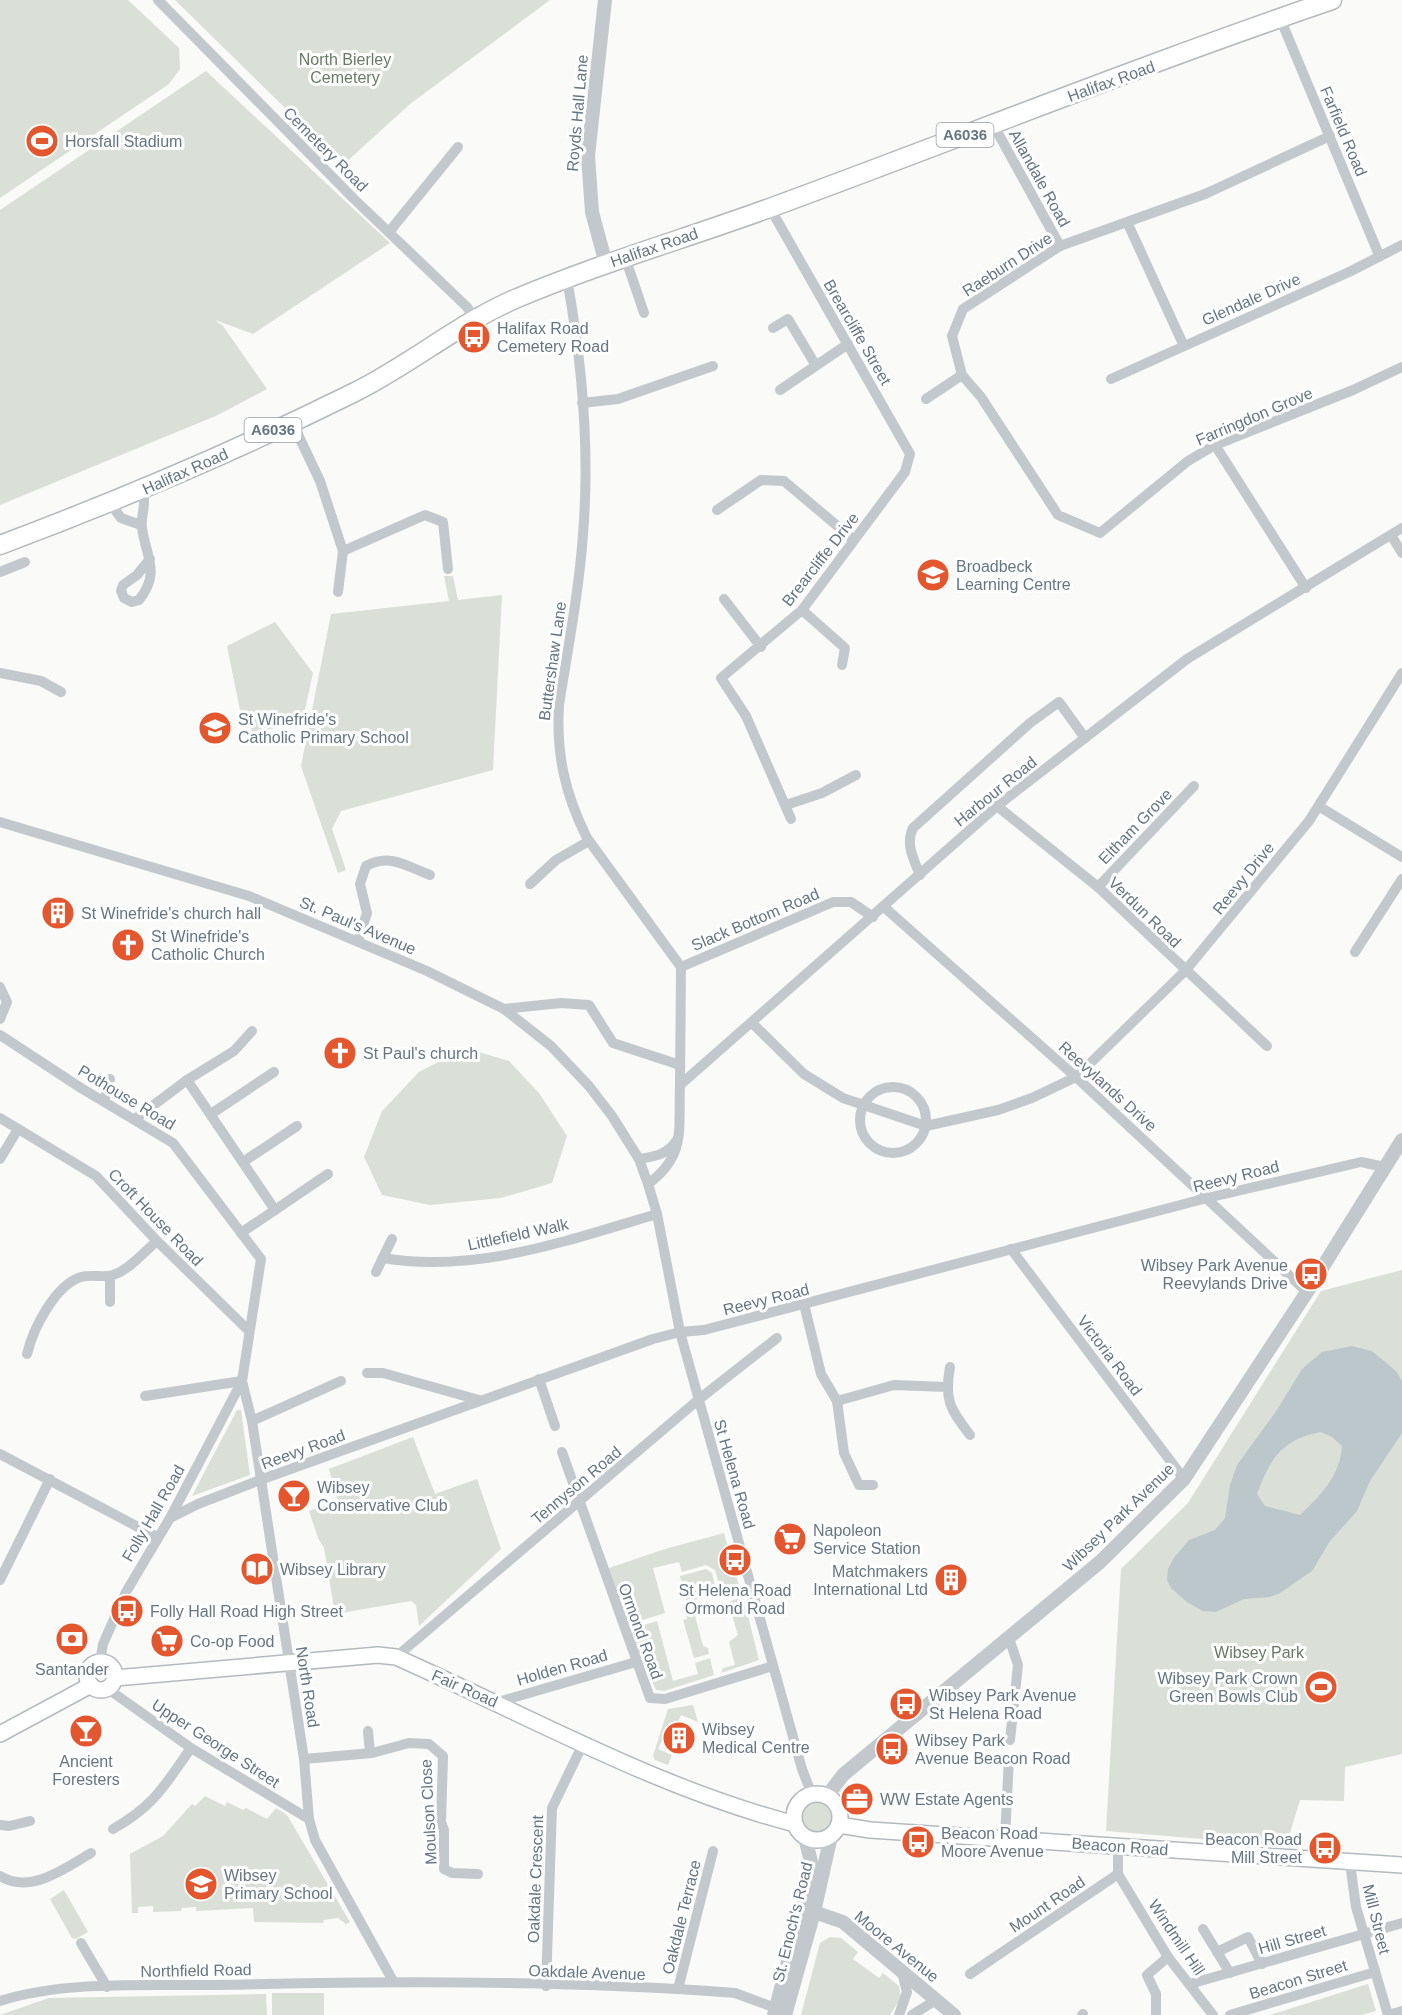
<svg xmlns="http://www.w3.org/2000/svg" width="1402" height="2015" font-family="Helvetica,sans-serif">
	<style>
		.green { fill: #dadfd7 }
		.water { fill: #bbc7cb; fill-rule: evenodd }
		.lines { fill: none; stroke-linecap: round; stroke-linejoin: round }
		.secondary-casing { stroke: #b3babf; stroke-width: 18 }
		.trunk-casing { stroke: #b4b9bd; stroke-width: 21 }
		.minor { stroke: #c3c8cc; stroke-width: 10 }
		.tertiary { stroke: #c3c8cc; stroke-width: 14 }
		.secondary { stroke: #fff; stroke-width: 15 }
		.trunk { stroke: #fff; stroke-width: 18 }
		.labels { text-anchor: middle; stroke-width: 6; stroke-linejoin: round; paint-order: stroke }
		.shield { fill: #fff; stroke: #939fa8; stroke-width: 1.5 }
		.shield-label { font-size: 15px; font-weight: bold; fill: #657683 }
		.park-label { font-size: 16px; fill: #687a64; stroke: #fff }
		.street-label { font-size: 16px; fill: #657683; stroke: #fff }
		.poi-label { font-size: 16px; fill: #657683; stroke: #fff; text-anchor: start }
	</style>
	<rect width="100%" height="100%" fill="#fafaf8"/>
	<g class="green">
		<path d="M0,0H128L179,48L180,69L169,84L0,198Z"/>
		<path d="M175,0H550L410,104L343,165Z"/>
		<path d="M206,71L390,243L253,334L215,320L223,326L267,389L218,415L0,505V210Z"/>
		<path d="M444,576H453L458,600L502,595L493,770L341,811L332,829L346,870L338,873L301,766L331,614L449,601Z"/>
		<path d="M275,622L313,673L302,723L252,732L251,727L243,725L227,646Z"/>
		<path d="M465,1048L509,1061L539,1093L567,1136L552,1183L501,1198L430,1205L382,1195L364,1157L382,1111L419,1072Z"/>
		<path d="M1402,1270V1754L1345,1767L1344,1801L1300,1800L1286,1846L1106,1831L1121,1569L1188,1503L1321,1291Z"/>
		<path d="M237,1410H241L250,1475L192,1496Z"/>
		<path d="M413,1437L435,1494L477,1479L501,1549L419,1626L416,1605L411,1601L335,1614L324,1548L318,1538L309,1511L338,1501L329,1469Z"/>
		<path d="M724,1533L741,1593L735,1595L720,1587L715,1570L706,1565L682,1572L679,1562L653,1568L665,1613L627,1625L606,1569L665,1549Z"/>
		<path d="M706,1569L712,1573L716,1590L704,1593V1597L687,1602L680,1576Z"/>
		<path d="M740,1598L744,1600L759,1660L721,1673L723,1668L735,1665L729,1642L738,1635L728,1602Z"/>
		<path d="M694,1612L703,1646L708,1648L709,1654L694,1658L683,1620L687,1619L686,1614Z"/>
		<path d="M657,1621L673,1681L698,1674L695,1663L710,1658L714,1675L664,1691L656,1690L628,1630Z"/>
		<path d="M693,1705L698,1722L681,1715L673,1734L666,1731L658,1749L672,1755L668,1765L655,1760L653,1756L668,1709Z"/>
		<path d="M205,1796L225,1806L227,1802L243,1810L246,1808L267,1819L276,1808L287,1815L350,1922L346,1924L338,1918L324,1920L323,1923L254,1922L253,1908L196,1911V1907L182,1908L181,1911L153,1912V1906L138,1907V1913H132L130,1854L163,1836L192,1804L195,1806Z"/>
		<circle cx="818" cy="1819" r="18"/>
		<path d="M64,1890L88,1932L76,1939L72,1938L50,1899Z"/>
		<path d="M830,1937L841,1938L858,1952L853,1959L879,1978L883,1973L899,1986L901,1998L890,2015H801L820,1943Z"/>
		<path d="M1368,1984L1376,2011L1361,2015H1270Z"/>
		<rect x="272" y="1993" width="52" height="22"/>
		<path d="M266,1994L267,2015H0L49,1998Z"/>
	</g>
	<path class="water" d="M1352,1346L1372,1351L1396,1371L1402,1381V1433L1370,1481L1357,1511L1330,1541L1312,1571L1280,1593L1270,1597L1244,1599L1216,1612L1203,1611L1187,1602L1171,1588L1167,1580L1168,1569L1173,1559L1189,1540L1215,1530L1225,1518L1230,1485L1237,1465L1277,1410L1302,1369L1322,1352ZM1321,1432L1332,1437L1342,1446C1340,1476 1321,1495 1300,1515L1265,1506L1257,1494C1270,1459 1282,1439 1321,1432Z"/>
	<g class="lines">
		<defs>
			<g id="secondary">
				<circle cx="101" cy="1676" r="14"/>
				<path d="M115,1678L378,1655L396,1657C527,1715 656,1788 795,1824"/>
				<path d="M0,1734L91,1685"/>
				<circle cx="817" cy="1817" r="23"/>
				<path d="M839,1825L870,1830L1402,1865"/>
			</g>
			<path id="trunk" d="M0,545C120,500 238,450 353,393C410,365 456,325 515,299C600,263 688,238 775,206C960,138 1144,64 1332,0"/>
		</defs>
		<use href="#secondary" class="secondary-casing"/>
		<use href="#trunk" class="trunk-casing"/>
		<g class="minor">
			<path d="M158,0L354,199L467,307L474,318"/>
			<path d="M1280,18L1379,255"/>
			<path d="M993,124L1060,246"/>
			<path d="M1330,136L1205,194L1060,246L963,309L952,336L962,375L981,397L1058,515L1100,533L1188,461L1215,445L1353,390L1402,367"/>
			<path d="M770,208L910,454L905,472L802,610L721,678L746,716L791,819"/>
			<path d="M1128,224L1183,344"/>
			<path d="M389,232L458,147"/>
			<path d="M625,257L644,313"/>
			<path d="M567,279C582,362 590,450 583,534C579,591 568,648 559,705C556,754 565,794 587,838L681,967L680,1085"/>
			<path d="M773,328L788,319L815,364"/>
			<path d="M1111,379L1349,272L1402,245"/>
			<path d="M780,390L848,344"/>
			<path d="M926,399L962,375"/>
			<path d="M582,403L618,399L713,366"/>
			<path d="M292,422L320,481L343,551L338,592"/>
			<path d="M1215,445L1306,588"/>
			<path d="M143,491C147,507 140,515 142,528C146,557 161,573 139,600L132,602L124,598L121,591L123,585L137,575L150,559"/>
			<path d="M110,503L121,518L141,525"/>
			<path d="M717,510L761,480L784,481L854,540"/>
			<path d="M1391,535L1402,553"/>
			<path d="M343,551L425,515L443,522L448,569"/>
			<path d="M0,572L25,562"/>
			<path d="M724,599L761,647"/>
			<path d="M802,610L845,648L842,665"/>
			<path d="M0,673L41,681L61,692"/>
			<path d="M786,805L822,793L856,775"/>
			<path d="M997,806L1098,887L1267,1046"/>
			<path d="M1320,807L1402,857"/>
			<path d="M0,822L249,896L427,971L504,1009L551,1046L589,1086L612,1116L639,1159L648,1184L657,1214L680,1332L802,1769L812,1795"/>
			<path d="M920,875C914,860 905,844 913,828L1030,723L1059,702L1085,738"/>
			<path d="M530,884L556,860L589,841"/>
			<path d="M1098,887L1194,786"/>
			<path d="M884,907L1076,1077L1307,1292"/>
			<path d="M358,941L367,913L360,884L366,866C390,853 406,866 430,875"/>
			<path d="M1355,952L1402,879"/>
			<path d="M681,967L833,902H851L873,917"/>
			<path d="M0,987L7,1002L0,1019"/>
			<path d="M504,1009L561,1003L589,1005L613,1043L680,1065"/>
			<path d="M752,1023L804,1074L843,1098L926,1126L998,1110L1032,1098L1076,1077L1185,971L1309,821L1402,673"/>
			<path d="M0,1035L81,1088L173,1143L261,1259L242,1381L170,1518L126,1592L103,1644L100,1662"/>
			<path d="M187,1080L275,1210"/>
			<circle cx="893" cy="1120" r="33"/>
			<path d="M104,1101L110,1079"/>
			<path d="M211,1114L274,1072"/>
			<path d="M0,1118L96,1176L157,1241L249,1331"/>
			<path d="M135,1119L187,1080L234,1051L252,1031"/>
			<path d="M0,1159L18,1129"/>
			<path d="M639,1159C656,1156 667,1155 677,1140"/>
			<path d="M243,1162L297,1126"/>
			<path d="M648,1184C687,1155 678,1129 680,1085L997,806L1187,659L1402,528"/>
			<path d="M241,1233L328,1174"/>
			<path d="M1011,1249L1184,1479"/>
			<path d="M383,1258C475,1274 569,1240 657,1214"/>
			<path d="M376,1272L392,1239"/>
			<path d="M110,1302V1276"/>
			<path d="M804,1304L821,1374L837,1401L844,1453L859,1485H873"/>
			<path d="M27,1354C33,1329 55,1285 81,1277C91,1274 103,1278 113,1275C129,1270 144,1252 157,1241"/>
			<path d="M950,1367C944,1400 950,1409 970,1435"/>
			<path d="M367,1373H383L479,1400"/>
			<path d="M539,1379L555,1426"/>
			<path d="M145,1396L242,1381L252,1421L304,1759L309,1819L315,1840L393,1981"/>
			<path d="M837,1401L894,1385L946,1387"/>
			<path d="M252,1421L341,1381"/>
			<path d="M562,1452L650,1698L665,1699L773,1666"/>
			<path d="M0,1454L157,1537"/>
			<path d="M170,1518L198,1504L260,1480L653,1339L680,1332L704,1330L1207,1198L1361,1162L1385,1167"/>
			<path d="M0,1580L50,1479"/>
			<path d="M1009,1638L1018,1665L1010,1740"/>
			<path d="M396,1657L698,1400L777,1338"/>
			<path d="M108,1689L191,1748L309,1819"/>
			<path d="M498,1702L636,1662"/>
			<path d="M368,1731L370,1753"/>
			<path d="M304,1759L372,1753L409,1743L429,1744L443,1756L441,1822L444,1830V1869L452,1873L478,1874"/>
			<path d="M0,1825L9,1826L30,1821"/>
			<path d="M113,1829C155,1805 164,1786 191,1748"/>
			<path d="M1005,1838L1009,1758"/>
			<path d="M1350,1863L1356,1907L1388,2015"/>
			<path d="M1118,1874L1168,1957L1213,2015"/>
			<path d="M0,1876C30,1895 65,1868 91,1853"/>
			<path d="M1203,1929L1230,1973"/>
			<path d="M81,1943L107,1987"/>
			<path d="M1217,1952L1248,1937L1262,1964"/>
			<path d="M970,1974L1118,1874V1846"/>
			<path d="M1190,1984L1402,1923"/>
			<path d="M546,1986L552,1808L583,1744"/>
			<path d="M678,1989L713,1851"/>
			<path d="M0,2001C66,1980 148,1986 217,1985C389,1981 563,1980 735,1993L781,2010"/>
			<path d="M899,2015L907,1992L902,1972"/>
			<path d="M912,2015L936,2000"/>
			<path d="M1082,2015L1083,2014"/>
			<path d="M1156,2015V1994L1147,1975L1168,1957"/>
			<path d="M1230,2015L1375,1972"/>
			<path d="M1389,2015L1402,2011"/>
		</g>
		<g class="tertiary">
			<path d="M605,0L588,156L592,212L606,264"/>
			<path d="M827,1796L843,1775L1100,1562L1184,1479L1307,1292L1402,1140"/>
			<path d="M814,1912L843,1922L954,2015"/>
			<path d="M774,2015L810,1878L811,1862L805,1837"/>
			<path d="M785,2015L814,1912L831,1836"/>
		</g>
		<use href="#secondary" class="secondary"/>
		<use href="#trunk" class="trunk"/>
	</g>
	<defs>
		<symbol id="stadium-disc" viewBox="-11 -11 22 22"><circle r="9.5" fill="#e4572e" stroke="#fff"/><path d="M0-5a6.5 5 0 1 0 0 10a6.5 5 0 1 0 0-10ZM-3.5-1.8h7v3.6h-7Z" fill="#fff"/></symbol>
		<symbol id="bus-disc" viewBox="-11 -11 22 22"><circle r="9.5" fill="#e4572e" stroke="#fff"/><path d="M-5-6H5V4H4V6H2V4H-2V6H-4V4H-5ZM-3.5-4V0h7V-4ZM-3.5 1.2v1.5H-2V1.2ZM2 1.2v1.5H3.5V1.2Z" fill="#fff"/></symbol>
		<symbol id="school-disc" viewBox="-11 -11 22 22"><circle r="9.5" fill="#e4572e" stroke="#fff"/><path d="M0-5L7-2L0 1L-7-2ZM-4 1L0 2.5L4 1V4Q0 6-4 4Z" fill="#fff"/></symbol>
		<symbol id="building-disc" viewBox="-11 -11 22 22"><circle r="9.5" fill="#e4572e" stroke="#fff"/><path d="M-4-6H4V6H1V3H-1V6H-4ZM-2.5-4.3h1.7v1.8h-1.7ZM.8-4.3h1.7v1.8H.8ZM-2.5-1h1.7V.8h-1.7ZM.8-1h1.7V.8H.8Z" fill="#fff"/></symbol>
		<symbol id="church-disc" viewBox="-11 -11 22 22"><circle r="9.5" fill="#e4572e" stroke="#fff"/><path d="M-1.2-6h2.4v3.5h3.3v2.4h-3.3V6h-2.4V-.1h-3.3v-2.4h3.3Z" fill="#fff"/></symbol>
		<symbol id="bar-disc" viewBox="-11 -11 22 22"><circle r="9.5" fill="#e4572e" stroke="#fff"/><path d="M-6-5H6L.8 .8V4.5H3.5V6h-7V4.5H-.8V.8Z" fill="#fff"/></symbol>
		<symbol id="supermarket-disc" viewBox="-11 -11 22 22"><circle r="9.5" fill="#e4572e" stroke="#fff"/><path d="M-6-5.5h2.5l.6 2H6L4.5 2H-2.5L-4.4-4H-6ZM-1.5 3.2a1.3 1.3 0 1 0 .1 0ZM3 3.2a1.3 1.3 0 1 0 .1 0Z" fill="#fff"/></symbol>
		<symbol id="library-disc" viewBox="-11 -11 22 22"><circle r="9.5" fill="#e4572e" stroke="#fff"/><path d="M-6-4Q-3-5.5-.7-3.5V5Q-3 3-6 4ZM6-4Q3-5.5 .7-3.5V5Q3 3 6 4Z" fill="#fff"/></symbol>
		<symbol id="bank-disc" viewBox="-11 -11 22 22"><circle r="9.5" fill="#e4572e" stroke="#fff"/><path d="M-6-4H6V4H-6ZM0-2.3a2.3 2.3 0 1 0 0 4.6a2.3 2.3 0 1 0 0-4.6Z" fill="#fff"/></symbol>
		<symbol id="office-disc" viewBox="-11 -11 22 22"><circle r="9.5" fill="#e4572e" stroke="#fff"/><path d="M-6-3h4V-5.5h4V-3h4V5H-6ZM-1-4.5V-3h2v-1.5ZM-6 0V1H6V0Z" fill="#fff"/></symbol>
	</defs>
	<g fill-rule="evenodd">
		<use href="#stadium-disc" x="23" y="122" width="38" height="38"/>
		<use href="#bus-disc" x="455" y="318" width="38" height="38"/>
		<use href="#school-disc" x="914" y="556" width="38" height="38"/>
		<use href="#school-disc" x="196" y="709" width="38" height="38"/>
		<use href="#building-disc" x="39" y="894" width="38" height="38"/>
		<use href="#church-disc" x="109" y="926" width="38" height="38"/>
		<use href="#church-disc" x="321" y="1034" width="38" height="38"/>
		<use href="#bus-disc" x="1292" y="1255" width="38" height="38"/>
		<use href="#bar-disc" x="275" y="1477" width="38" height="38"/>
		<use href="#supermarket-disc" x="771" y="1520" width="38" height="38"/>
		<use href="#bus-disc" x="716" y="1541" width="38" height="38"/>
		<use href="#library-disc" x="238" y="1550" width="38" height="38"/>
		<use href="#building-disc" x="932" y="1561" width="38" height="38"/>
		<use href="#bus-disc" x="108" y="1592" width="38" height="38"/>
		<use href="#bank-disc" x="53" y="1620" width="38" height="38"/>
		<use href="#supermarket-disc" x="148" y="1622" width="38" height="38"/>
		<use href="#stadium-disc" x="1302" y="1668" width="38" height="38"/>
		<use href="#bus-disc" x="887" y="1685" width="38" height="38"/>
		<use href="#bar-disc" x="67" y="1712" width="38" height="38"/>
		<use href="#building-disc" x="660" y="1719" width="38" height="38"/>
		<use href="#bus-disc" x="873" y="1730" width="38" height="38"/>
		<use href="#office-disc" x="838" y="1780" width="38" height="38"/>
		<use href="#bus-disc" x="899" y="1823" width="38" height="38"/>
		<use href="#bus-disc" x="1306" y="1829" width="38" height="38"/>
		<use href="#school-disc" x="182" y="1865" width="38" height="38"/>
	</g>
	<g class="labels">
		<g class="shield">
			<rect x="936.5" y="123" width="57" height="24" rx="4.5"/>
			<rect x="244.5" y="418" width="57" height="24" rx="4.5"/>
		</g>
		<g class="shield-label">
			<text x="965" y="140">A6036</text>
			<text x="273" y="435">A6036</text>
		</g>
		<g class="park-label">
			<text x="345" y="65">North Bierley<tspan x="345" dy="18">Cemetery</tspan></text>
			<text x="1259" y="1658">Wibsey Park</text>
		</g>
		<g class="street-label">
			<text transform="translate(1111 81) rotate(-20)" y="6">Halifax Road</text>
			<text transform="translate(577 113) rotate(-85)" y="6">Royds Hall Lane</text>
			<text transform="translate(1344 131) rotate(67)" y="6">Farfield Road</text>
			<text transform="translate(326 149) rotate(45)" y="6">Cemetery Road</text>
			<text transform="translate(1040 178) rotate(61)" y="6">Allandale Road</text>
			<text transform="translate(654 247) rotate(-19)" y="6">Halifax Road</text>
			<text transform="translate(1007 264) rotate(-33)" y="6">Raeburn Drive</text>
			<text transform="translate(1251 299) rotate(-24)" y="6">Glendale Drive</text>
			<text transform="translate(858 332) rotate(60)" y="6">Brearcliffe Street</text>
			<text transform="translate(1254 416) rotate(-23)" y="6">Farringdon Grove</text>
			<text transform="translate(185 471) rotate(-24)" y="6">Halifax Road</text>
			<text transform="translate(820 559) rotate(-52)" y="6">Brearcliffe Drive</text>
			<text transform="translate(552 661) rotate(-82)" y="6">Buttershaw Lane</text>
			<text transform="translate(995 791) rotate(-39)" y="6">Harbour Road</text>
			<text transform="translate(1135 826) rotate(-46)" y="6">Eltham Grove</text>
			<text transform="translate(1243 878) rotate(-51)" y="6">Reevy Drive</text>
			<text transform="translate(1145 912) rotate(44)" y="6">Verdun Road</text>
			<text transform="translate(755 919) rotate(-23)" y="6">Slack Bottom Road</text>
			<text transform="translate(358 925) rotate(23)" y="6">St. Paul's Avenue</text>
			<text transform="translate(1108 1086) rotate(42)" y="6">Reevylands Drive</text>
			<text transform="translate(127 1097) rotate(31)" y="6">Pothouse Road</text>
			<text transform="translate(1236 1176) rotate(-14)" y="6">Reevy Road</text>
			<text transform="translate(156 1217) rotate(46)" y="6">Croft House Road</text>
			<text transform="translate(518 1234) rotate(-12)" y="6">Littlefield Walk</text>
			<text transform="translate(766 1299) rotate(-14)" y="6">Reevy Road</text>
			<text transform="translate(1110 1355) rotate(53)" y="6">Victoria Road</text>
			<text transform="translate(303 1449) rotate(-20)" y="6">Reevy Road</text>
			<text transform="translate(735 1474) rotate(74)" y="6">St Helena Road</text>
			<text transform="translate(576 1485) rotate(-40)" y="6">Tennyson Road</text>
			<text transform="translate(153 1513) rotate(-60)" y="6">Folly Hall Road</text>
			<text transform="translate(1118 1517) rotate(-44)" y="6">Wibsey Park Avenue</text>
			<text transform="translate(641 1631) rotate(70)" y="6">Ormond Road</text>
			<text transform="translate(562 1667) rotate(-16)" y="6">Holden Road</text>
			<text transform="translate(308 1687) rotate(81)" y="6">North Road</text>
			<text transform="translate(465 1688) rotate(24)" y="6">Fair Road</text>
			<text transform="translate(216 1743) rotate(33)" y="6">Upper George Street</text>
			<text transform="translate(428 1812) rotate(-93)" y="6">Moulson Close</text>
			<text transform="translate(1120 1846) rotate(4)" y="6">Beacon Road</text>
			<text transform="translate(535 1879) rotate(-88)" y="6">Oakdale Crescent</text>
			<text transform="translate(1047 1904) rotate(-34)" y="6">Mount Road</text>
			<text transform="translate(681 1917) rotate(-76)" y="6">Oakdale Terrace</text>
			<text transform="translate(1377 1919) rotate(76)" y="6">Mill Street</text>
			<text transform="translate(792 1922) rotate(-76)" y="6">St. Enoch's Road</text>
			<text transform="translate(1177 1937) rotate(56)" y="6">Windmill Hill</text>
			<text transform="translate(1292 1939) rotate(-16)" y="6">Hill Street</text>
			<text transform="translate(897 1946) rotate(39)" y="6">Moore Avenue</text>
			<text transform="translate(196 1970) rotate(-1)" y="6">Northfield Road</text>
			<text transform="translate(587 1972) rotate(2)" y="6">Oakdale Avenue</text>
			<text transform="translate(1298 1979) rotate(-17)" y="6">Beacon Street</text>
		</g>
		<g class="poi-label">
			<text x="65" y="147">Horsfall Stadium</text>
			<text x="497" y="334">Halifax Road<tspan x="497" dy="18">Cemetery Road</tspan></text>
			<text x="956" y="572">Broadbeck<tspan x="956" dy="18">Learning Centre</tspan></text>
			<text x="238" y="725">St Winefride's<tspan x="238" dy="18">Catholic Primary School</tspan></text>
			<text x="81" y="919">St Winefride's church hall</text>
			<text x="151" y="942">St Winefride's<tspan x="151" dy="18">Catholic Church</tspan></text>
			<text x="363" y="1059">St Paul's church</text>
			<text x="1288" y="1271" text-anchor="end">Wibsey Park Avenue<tspan x="1288" dy="18">Reevylands Drive</tspan></text>
			<text x="317" y="1493">Wibsey<tspan x="317" dy="18">Conservative Club</tspan></text>
			<text x="813" y="1536">Napoleon<tspan x="813" dy="18">Service Station</tspan></text>
			<text x="280" y="1575">Wibsey Library</text>
			<text x="928" y="1577" text-anchor="end">Matchmakers<tspan x="928" dy="18">International Ltd</tspan></text>
			<text x="735" y="1596" text-anchor="middle">St Helena Road<tspan x="735" dy="18">Ormond Road</tspan></text>
			<text x="150" y="1617">Folly Hall Road High Street</text>
			<text x="190" y="1647">Co-op Food</text>
			<text x="72" y="1675" text-anchor="middle">Santander</text>
			<text x="1298" y="1684" text-anchor="end">Wibsey Park Crown<tspan x="1298" dy="18">Green Bowls Club</tspan></text>
			<text x="929" y="1701">Wibsey Park Avenue<tspan x="929" dy="18">St Helena Road</tspan></text>
			<text x="702" y="1735">Wibsey<tspan x="702" dy="18">Medical Centre</tspan></text>
			<text x="915" y="1746">Wibsey Park<tspan x="915" dy="18">Avenue Beacon Road</tspan></text>
			<text x="86" y="1767" text-anchor="middle">Ancient<tspan x="86" dy="18">Foresters</tspan></text>
			<text x="880" y="1805">WW Estate Agents</text>
			<text x="941" y="1839">Beacon Road<tspan x="941" dy="18">Moore Avenue</tspan></text>
			<text x="1302" y="1845" text-anchor="end">Beacon Road<tspan x="1302" dy="18">Mill Street</tspan></text>
			<text x="224" y="1881">Wibsey<tspan x="224" dy="18">Primary School</tspan></text>
		</g>
	</g>
</svg>
